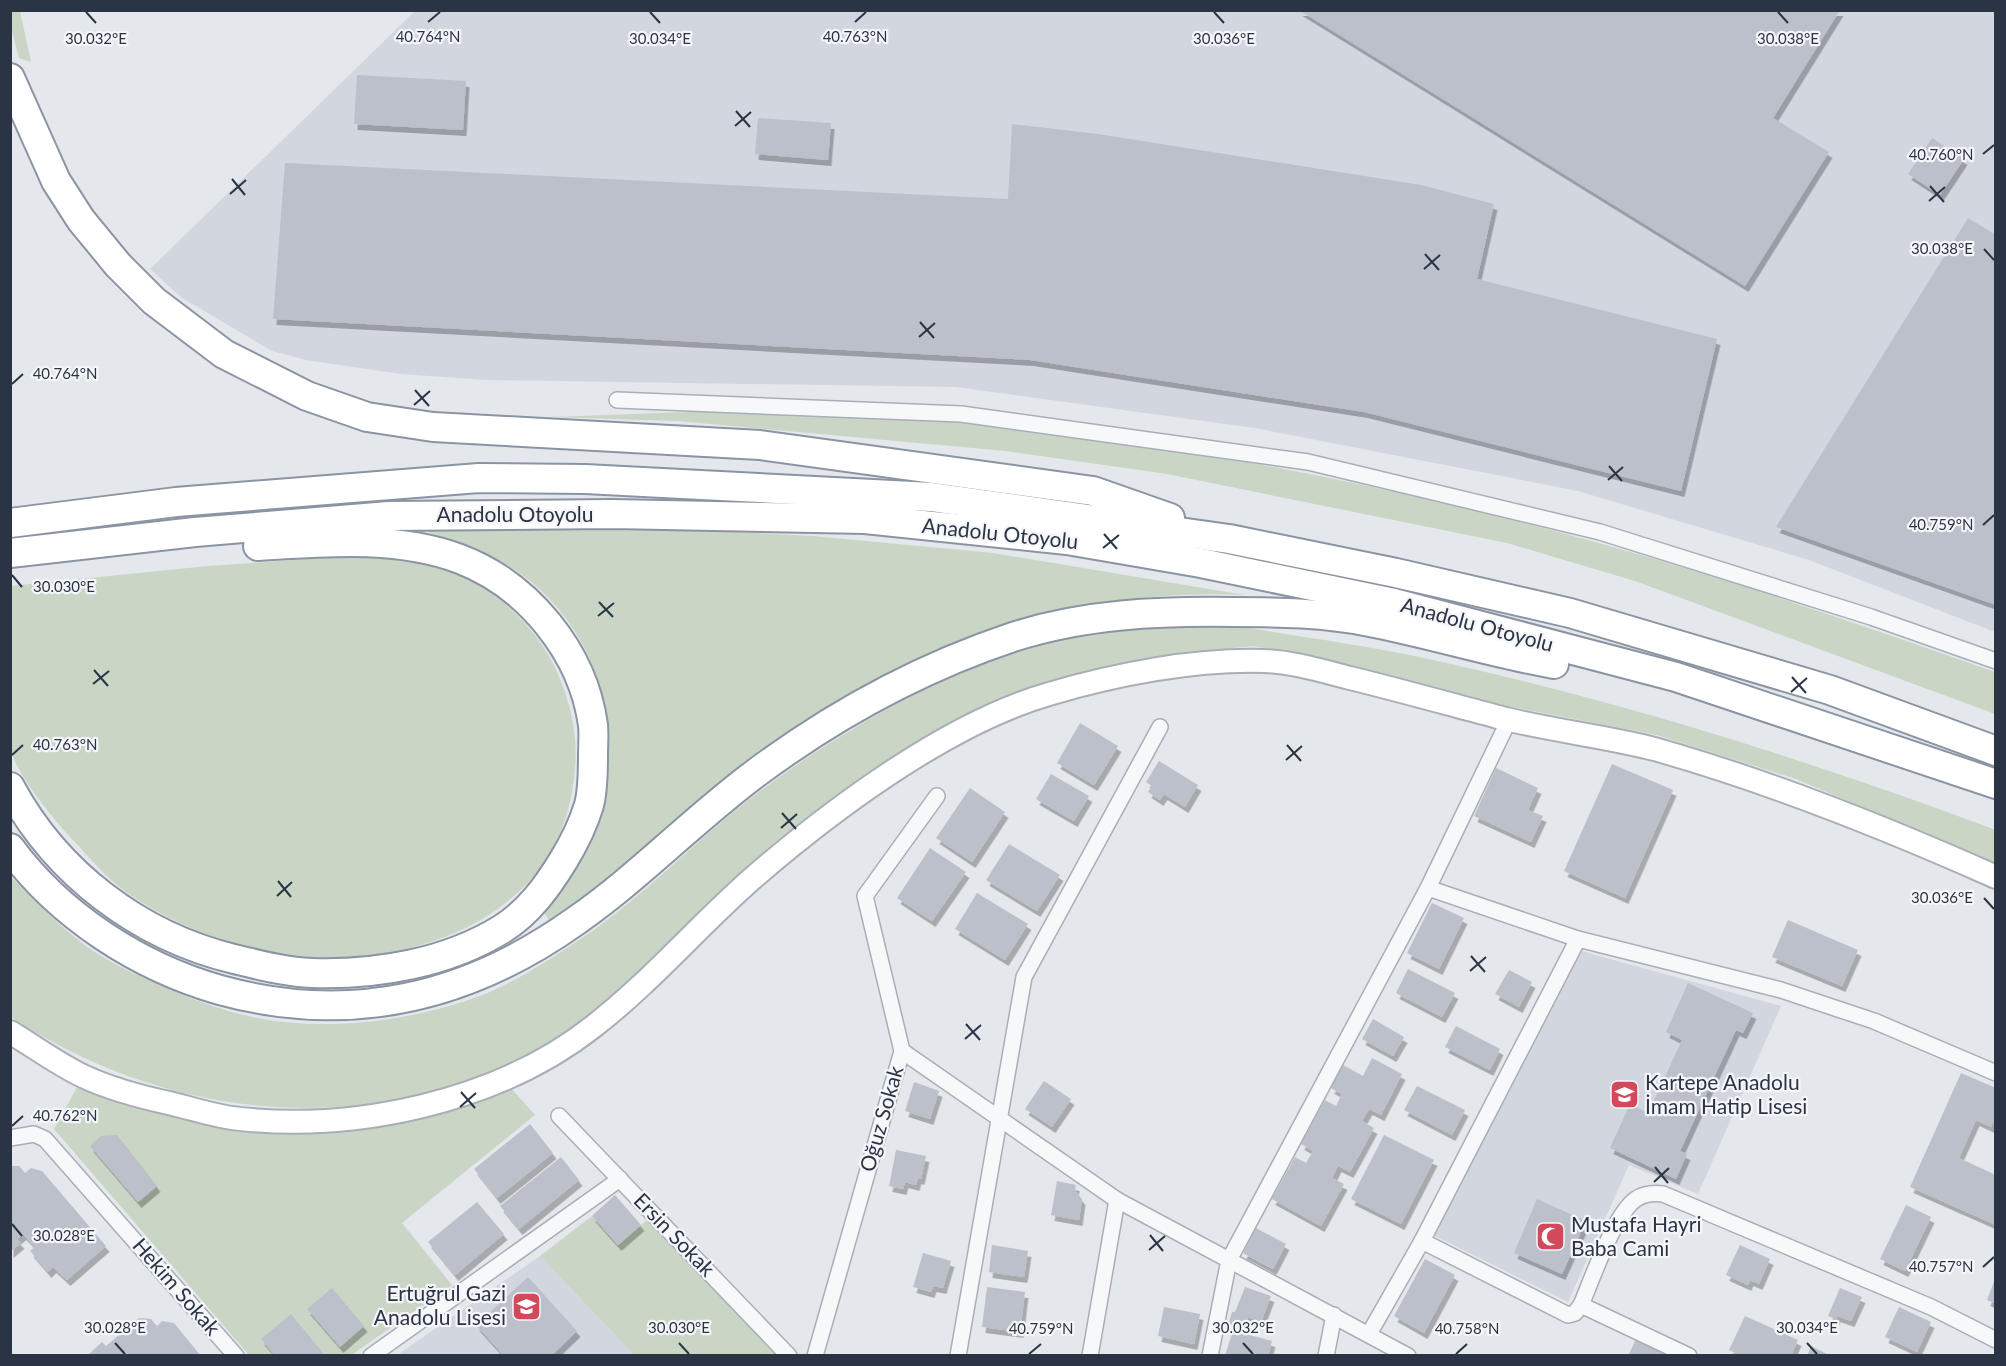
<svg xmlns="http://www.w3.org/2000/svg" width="2006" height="1366" font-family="Lato,sans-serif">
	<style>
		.built { fill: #d2d6de }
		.green { fill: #c9d6c5 }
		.building { fill: #bbc0ca; filter: url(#shadow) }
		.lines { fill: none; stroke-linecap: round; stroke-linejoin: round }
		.street-casing { stroke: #a9aeb7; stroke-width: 18 }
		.secondary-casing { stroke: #a9aeb7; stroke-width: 26 }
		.highway-casing { stroke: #8b94a3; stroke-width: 32 }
		.street { stroke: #f7f8fa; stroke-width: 15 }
		.secondary { stroke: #fff; stroke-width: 22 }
		.highway { stroke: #fff; stroke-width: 28 }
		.ticks { fill: none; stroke: #2b3445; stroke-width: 2 }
		.labels { text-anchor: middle; stroke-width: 4.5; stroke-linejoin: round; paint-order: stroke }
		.street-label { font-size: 21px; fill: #2b3445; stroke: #f4f6f9 }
		.poi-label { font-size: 21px; fill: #2b3445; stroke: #f4f6f9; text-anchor: start }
		.ticks-label { font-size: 15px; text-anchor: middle; fill: #2b3445; stroke: #f4f6f9; stroke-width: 4.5; stroke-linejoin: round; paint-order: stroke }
	</style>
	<defs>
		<filter id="shadow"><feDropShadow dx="3.5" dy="6" stdDeviation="0" flood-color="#0004"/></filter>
	</defs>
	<rect width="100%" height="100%" fill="#e4e7ec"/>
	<g class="built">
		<path d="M415,11H1995V632L1809,560L1578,491L1255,428L956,387L487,380L401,374L306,360L272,351L182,298L150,269Z"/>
		<path d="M1581,951L1781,1006L1698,1194L1629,1165L1568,1302L1433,1235Z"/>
		<path d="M540,1256L634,1355L396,1356Z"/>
	</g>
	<g class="green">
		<path d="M10,11H20L31,62L19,58L11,27Z"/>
		<path d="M716,411C777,413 839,411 900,416C1111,434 1320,470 1524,523C1684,564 1840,617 1995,672V714L1635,581L1507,543L1167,474L1006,451L677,421L552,417Z"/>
		<path d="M429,523L571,524L813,536L993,553L1245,595C1127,589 1004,616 898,669C843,696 797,735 749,772C683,822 617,873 551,924L542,909C631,817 633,671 534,584C504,558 465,546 428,532Z"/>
		<path d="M351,556C378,558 406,560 433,566C486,578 537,625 558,674C576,717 580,751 571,797C545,928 396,971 278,954C226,946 169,922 126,892C106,878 89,857 72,839C54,820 18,776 11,751C7,738 11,720 11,707C11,667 11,626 10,586L208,566Z"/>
		<path d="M1231,625C1294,636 1357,644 1419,657C1615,699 1808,760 1996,830L1995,863L1796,779L1657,735L1497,704L1399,681L1328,659L1253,646L1194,652L1128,665L991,706L642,973C610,999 580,1026 544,1046C374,1142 170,1122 11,1017L10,876C35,900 59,926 86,946C107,961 130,972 153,982C186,997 221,1011 257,1018C330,1032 413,1021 482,995C522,979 560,953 595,929C644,894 686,851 732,813C774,779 817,750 863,723C927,684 1000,654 1073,637C1125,626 1179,626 1231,625Z"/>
		<path d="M80,1082L266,1129L511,1088L535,1115L402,1223L452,1285L350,1356L249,1355L54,1129Z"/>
		<path d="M592,1216L618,1245L648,1219L778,1355H634L540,1256Z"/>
	</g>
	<g class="building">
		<path d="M1299,10H1840L1773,118L1829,152L1745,286Z"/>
		<path d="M357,75L466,81L463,130L354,124Z"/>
		<path d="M758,118L831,123L828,160L755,154Z"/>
		<path d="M1012,124L1098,134L1421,185L1494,204L1477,279L1717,339L1681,491L1364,412L1030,360L273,319L285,163L1008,199Z"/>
		<path d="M1932,138L1964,159L1940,195L1908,174Z"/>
		<path d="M1968,218L1996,235V605L1776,527Z"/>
		<path d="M1080,723L1118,746L1094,785L1057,763Z"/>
		<path d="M1159,761L1198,785L1185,807L1164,794L1160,800L1148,792L1152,786L1146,782Z"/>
		<path d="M1612,764L1673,790L1625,898L1564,871Z"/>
		<path d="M1496,768L1538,788L1528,810L1543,816L1531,842L1474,816Z"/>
		<path d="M1051,774L1089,796L1074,821L1036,799Z"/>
		<path d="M970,788L1005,812L972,862L936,838Z"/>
		<path d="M1009,844L1060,875L1037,911L986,880Z"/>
		<path d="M930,848L966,872L932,921L897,898Z"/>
		<path d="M977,893L1028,924L1005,960L955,929Z"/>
		<path d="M1432,903L1464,918L1439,969L1407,953Z"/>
		<path d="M1788,920L1858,950L1842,986L1772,957Z"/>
		<path d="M1408,969L1455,993L1442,1017L1396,993Z"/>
		<path d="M1509,970L1532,982L1519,1007L1495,994Z"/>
		<path d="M1688,983L1753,1013L1743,1033L1736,1030L1680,1151L1687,1154L1676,1179L1610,1148L1630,1104L1648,1113L1682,1040L1666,1032Z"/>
		<path d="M1373,1019L1404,1037L1393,1056L1362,1039Z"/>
		<path d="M1456,1026L1500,1049L1490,1070L1445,1047Z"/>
		<path d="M1372,1058L1402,1074L1381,1115L1369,1109L1362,1121L1374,1128L1350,1172L1338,1166L1332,1178L1344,1184L1321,1226L1272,1199L1295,1157L1306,1163L1313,1151L1301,1144L1325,1100L1336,1106L1342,1094L1331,1088L1343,1065L1363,1076Z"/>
		<path d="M1961,1073L1996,1088V1117L1991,1127L1976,1120L1959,1158L1996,1175V1225L1910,1187Z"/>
		<path d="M1044,1081L1071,1099L1052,1127L1025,1109Z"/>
		<path d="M914,1082L939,1091L930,1119L905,1111Z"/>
		<path d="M1417,1086L1465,1110L1452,1135L1404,1110Z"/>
		<path d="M530,1124L553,1153L497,1198L474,1169Z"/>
		<path d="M117,1135L157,1186L138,1202L90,1146L101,1136Z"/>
		<path d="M1384,1135L1434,1160L1401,1224L1351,1199Z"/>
		<path d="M896,1150L926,1156L921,1179L918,1178L916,1185L905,1182L903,1189L889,1186Z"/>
		<path d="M561,1157L579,1180L519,1229L500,1206Z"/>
		<path d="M10,1166H19L25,1173L31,1168L42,1171L106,1246L67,1280L53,1267L48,1272L30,1251L35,1247L23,1234L17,1239L21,1243L10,1252Z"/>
		<path d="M1057,1181L1076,1185L1075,1191L1082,1199L1079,1220L1051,1215Z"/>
		<path d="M615,1195L641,1225L618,1245L592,1216Z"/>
		<path d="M1537,1199L1586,1221L1562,1274L1514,1253Z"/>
		<path d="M477,1202L504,1234L455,1275L428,1242Z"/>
		<path d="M1906,1205L1931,1217L1905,1271L1880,1259Z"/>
		<path d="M1256,1228L1286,1244L1273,1269L1243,1253Z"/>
		<path d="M992,1245L1028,1251L1024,1277L989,1272Z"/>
		<path d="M1740,1245L1770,1259L1759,1284L1750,1280L1748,1285L1726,1275Z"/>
		<path d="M923,1253L951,1261L943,1288L933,1286L931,1292L913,1287Z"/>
		<path d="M1425,1259L1455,1275L1424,1333L1394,1316Z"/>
		<path d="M528,1277L577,1331L551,1356H504L476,1325Z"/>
		<path d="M1995,1279H1996V1304L1987,1300Z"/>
		<path d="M987,1287L1025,1292L1020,1332L982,1327Z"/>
		<path d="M1245,1287L1271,1296L1261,1322L1248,1317L1242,1333L1272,1341L1268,1356H1225L1233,1330L1227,1329L1232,1312H1235Z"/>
		<path d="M332,1288L364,1326L340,1347L307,1309Z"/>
		<path d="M1840,1288L1862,1297L1851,1321L1837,1316L1836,1319L1828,1316Z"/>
		<path d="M1164,1307L1200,1314L1194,1344L1158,1336Z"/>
		<path d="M1899,1307L1931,1322L1917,1352L1885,1337Z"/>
		<path d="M291,1314L324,1354L322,1356H275L261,1339Z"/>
		<path d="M1745,1316L1798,1340L1791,1356H1742L1729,1350Z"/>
		<path d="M139,1318L151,1319L157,1326L162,1321L174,1323L201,1356H87L102,1342L106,1346Z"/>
		<path d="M1636,1339L1665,1353L1664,1356H1628Z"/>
		<path d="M1811,1346L1831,1356H1807Z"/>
	</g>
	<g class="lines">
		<defs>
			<g id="street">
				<path d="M617,400L961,414L1308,462L1600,532L1871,617L1996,661"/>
				<path d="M1428,888L1578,939L1781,990L1874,1021L1996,1073"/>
				<path d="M902,1051L1117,1200L1408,1356"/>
				<path d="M559,1116L789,1356"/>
				<path d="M10,1138L34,1134L45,1139L236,1356"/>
				<path d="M1422,1241L1568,1315L1575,1313L1581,1305C1592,1279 1615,1213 1636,1199C1645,1193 1654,1193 1663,1194L1931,1307L1996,1340"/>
				<path d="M1581,1305L1689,1356"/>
				<path d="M1369,1334L1422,1241L1578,939"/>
				<path d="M371,1356L620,1179"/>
				<path d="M815,1356L902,1051L865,896L937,796"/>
				<path d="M958,1356L1024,977L1160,727"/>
				<path d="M1090,1356L1117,1200"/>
				<path d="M1210,1356L1229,1260L1428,888L1509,720"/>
				<path d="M1326,1356L1334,1315"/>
			</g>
			<path id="secondary" d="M10,1032C35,1047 59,1065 85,1077C111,1089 141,1097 169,1103C190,1108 211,1115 232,1118C353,1133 498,1102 594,1026C652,981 699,925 754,877C833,809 948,723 1049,694C1116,674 1195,659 1264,661C1293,662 1322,671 1350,678C1399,690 1449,704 1498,717C1551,731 1606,736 1658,750C1774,783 1886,828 1996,877"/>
			<g id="highway">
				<path d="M10,78L56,181L81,220L118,265L154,301L224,354L307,396L367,417L433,427L760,445L1093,491L1170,518"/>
				<path d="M10,523L176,502L479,478L585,479L931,497L1229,539L1396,573L1570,613L1830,690L1996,751"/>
				<path d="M10,553L195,532L389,516L613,514L865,519L1067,540L1201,563L1394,603L1676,677L1996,784"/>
				<path d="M10,787C56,873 139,936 234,959C259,965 286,972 312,973C377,975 447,963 502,929C529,912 547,887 563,861C574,843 583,825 589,805C593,790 593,771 593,755C593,746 594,734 593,725C583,652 528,585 460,559C397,535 324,542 258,546"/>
				<path d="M10,848C60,916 139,967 220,990C351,1026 468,998 577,920C640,876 694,819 756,773C834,715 920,668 1013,637C1084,614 1158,611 1233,612C1278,612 1326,613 1370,622C1432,634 1492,653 1554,664"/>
			</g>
		</defs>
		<use href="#street" class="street-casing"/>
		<use href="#secondary" class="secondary-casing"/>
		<use href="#highway" class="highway-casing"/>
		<use href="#street" class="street"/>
		<use href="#secondary" class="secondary"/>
		<use href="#highway" class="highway"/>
	</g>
	<path class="ticks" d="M86,12L96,23M650,12L660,23M1214,12L1224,23M1778,12L1788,23M428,22L440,12M855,22L866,12M736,111L750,127M735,126L751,112M1983,154L1994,145M232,179L245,195M1930,186L1944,202M230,194L246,180M1929,201L1945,187M1984,249L1994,260M1425,254L1439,270M1424,269L1440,255M920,322L934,338M919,337L935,323M12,384L23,374M415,390L429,406M414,405L430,391M1609,466L1622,481M1608,480L1623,467M1983,525L1994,515M1104,534L1117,549M1103,548L1119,535M12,575L22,587M599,602L613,617M598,616L614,603M94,670L108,686M1792,677L1806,693M93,684L109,671M1791,692L1807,678M1287,745L1301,761M12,755L23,745M1286,760L1302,746M782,813L796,829M781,828L797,814M278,881L291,897M277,896L292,882M1984,898L1994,909M1471,956L1485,972M1470,971L1486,957M966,1024L980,1040M965,1039L981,1025M461,1092L475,1108M460,1107L476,1093M12,1126L23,1116M1655,1167L1668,1183M1654,1182L1669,1168M12,1224L22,1236M1150,1235L1163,1251M1149,1250L1165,1236M1983,1267L1994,1257M115,1343L125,1354M679,1343L689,1354M1243,1343L1253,1354M1807,1343L1817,1354M1029,1354L1041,1344M1456,1354L1467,1344"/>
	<defs>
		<symbol id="school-square" viewBox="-11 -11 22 22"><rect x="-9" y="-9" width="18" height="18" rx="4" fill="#d1495b" stroke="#f4f6f9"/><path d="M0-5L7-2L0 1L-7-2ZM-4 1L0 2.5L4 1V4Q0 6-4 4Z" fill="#fff"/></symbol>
		<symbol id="mosque-square" viewBox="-11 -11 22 22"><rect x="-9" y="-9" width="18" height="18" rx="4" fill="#d1495b" stroke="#f4f6f9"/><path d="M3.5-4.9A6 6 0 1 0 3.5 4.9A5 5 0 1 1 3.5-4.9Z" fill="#fff"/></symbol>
	</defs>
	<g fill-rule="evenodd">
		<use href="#school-square" x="1608" y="1078" width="33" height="33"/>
		<use href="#mosque-square" x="1534" y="1220" width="33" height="33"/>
		<use href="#school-square" x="510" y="1290" width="33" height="33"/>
	</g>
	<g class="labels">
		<g class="street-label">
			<text x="515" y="522">Anadolu Otoyolu</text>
			<text transform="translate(1000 534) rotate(6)" y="7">Anadolu Otoyolu</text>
			<text transform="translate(1477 625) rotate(15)" y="7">Anadolu Otoyolu</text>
			<text transform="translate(882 1119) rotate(-74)" y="7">Oğuz Sokak</text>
			<text transform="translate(674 1235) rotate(46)" y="7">Ersin Sokak</text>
			<text transform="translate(176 1287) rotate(49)" y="7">Hekim Sokak</text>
		</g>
		<g class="poi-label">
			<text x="1645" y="1090">Kartepe Anadolu<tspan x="1645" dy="24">İmam Hatip Lisesi</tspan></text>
			<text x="1571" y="1232">Mustafa Hayri<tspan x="1571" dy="24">Baba Cami</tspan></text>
			<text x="506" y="1301" text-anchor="end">Ertuğrul Gazi<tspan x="506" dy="24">Anadolu Lisesi</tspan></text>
		</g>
	</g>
	<g class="ticks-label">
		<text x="855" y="42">40.763°N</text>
		<text x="428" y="42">40.764°N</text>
		<text x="1788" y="44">30.038°E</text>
		<text x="96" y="44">30.032°E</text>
		<text x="660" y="44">30.034°E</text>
		<text x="1224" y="44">30.036°E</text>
		<text x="1941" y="160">40.760°N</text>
		<text x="1942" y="254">30.038°E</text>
		<text x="65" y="379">40.764°N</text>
		<text x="1941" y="530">40.759°N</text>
		<text x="64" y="592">30.030°E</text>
		<text x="65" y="750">40.763°N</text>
		<text x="1942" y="903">30.036°E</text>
		<text x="65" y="1121">40.762°N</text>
		<text x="64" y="1241">30.028°E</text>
		<text x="1941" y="1272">40.757°N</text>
		<text x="115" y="1333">30.028°E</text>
		<text x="679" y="1333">30.030°E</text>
		<text x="1243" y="1333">30.032°E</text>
		<text x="1807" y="1333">30.034°E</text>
		<text x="1041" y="1334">40.759°N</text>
		<text x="1467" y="1334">40.758°N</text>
	</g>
	<rect width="2006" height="1366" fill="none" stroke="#2b3445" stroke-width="24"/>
</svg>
